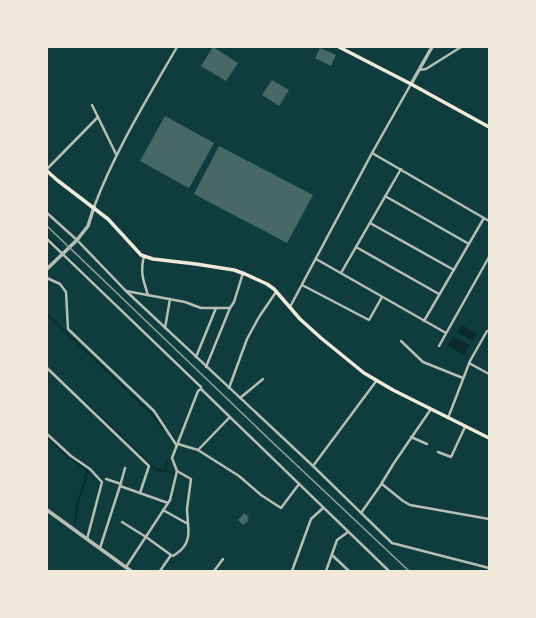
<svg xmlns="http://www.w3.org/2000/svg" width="536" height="618" viewBox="0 0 536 618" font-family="Karla,sans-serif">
  <rect width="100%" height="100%" fill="#0f3d3e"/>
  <!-- water -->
  <g fill="#0a2a2b">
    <polygon points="462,325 477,334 473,341 457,332"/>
    <polygon points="453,336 470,345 464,355 447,346"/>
  </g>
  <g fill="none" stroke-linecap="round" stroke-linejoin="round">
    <!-- stream -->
    <g stroke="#0a2a2b" stroke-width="1.5">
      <polyline points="47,236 61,249"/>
      <polyline points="66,255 199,383"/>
      <polyline points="47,314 153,415 163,429"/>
      <polyline points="81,398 155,469 174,473"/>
      <polyline points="47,437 67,456 88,471 85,476 86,480 78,501 75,523"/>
      <polyline points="165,471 167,461"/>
    </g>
  </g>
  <!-- building -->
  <g fill="#486865">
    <polygon points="213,47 238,63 226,81 201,66"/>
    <polygon points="320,48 336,55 331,66 315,58"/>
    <polygon points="272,80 289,90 279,106 262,95"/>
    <polygon points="165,116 214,143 189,188 140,161"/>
    <polygon points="219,146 313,195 287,243 194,194"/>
    <polygon points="244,513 249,517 247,519 249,520 243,525 238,520"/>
  </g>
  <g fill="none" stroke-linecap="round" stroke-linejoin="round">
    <!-- minor -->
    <g stroke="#b8beb3" stroke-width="2.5">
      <polyline points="419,70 426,69 461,47"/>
      <polyline points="92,105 116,154"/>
      <polyline points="372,153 489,221"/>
      <polyline points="47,169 98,117"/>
      <polyline points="385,196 469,244"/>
      <path d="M94,207c21,-56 53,-108 83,-160"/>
      <polyline points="47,213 77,240 126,291 313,466 392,543 489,568"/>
      <polyline points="370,223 454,270"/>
      <polyline points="47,239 201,387 201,389 389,571"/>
      <polyline points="356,247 439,294"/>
      <path d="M144,256c-4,16 -1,24 4,39"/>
      <polyline points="316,259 446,333"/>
      <polyline points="341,273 401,169"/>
      <polyline points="47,278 60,284 66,292 68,329 154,411 177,446"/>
      <polyline points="302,285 369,320 382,297"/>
      <polyline points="126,291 185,302 201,308 230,308"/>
      <polyline points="290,307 372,153 411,84"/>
      <polyline points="424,321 484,218"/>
      <polyline points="165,328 170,299"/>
      <polyline points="401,341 423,362 463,378"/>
      <polyline points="439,346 489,257"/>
      <polyline points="196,357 216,308"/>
      <polyline points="469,363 489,374"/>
      <polyline points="206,367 230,308 234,302 243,273"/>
      <polyline points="47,368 149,466 140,493"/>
      <polyline points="229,388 247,339 259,317 276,292"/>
      <polyline points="240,398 263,379"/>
      <polyline points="448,418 470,361 487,331"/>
      <polyline points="47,434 71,456 90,469 102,482 87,539"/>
      <polyline points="411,437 427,444"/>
      <polyline points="178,444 198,450 239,476 261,495 281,508 299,484"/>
      <polyline points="198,450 230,417"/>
      <polyline points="438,452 451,457 465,427"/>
      <polyline points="313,466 377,380"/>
      <polyline points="106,479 121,484"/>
      <polyline points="382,484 403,501 410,505 489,519"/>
      <polyline points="120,486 125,468"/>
      <path d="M163,510l25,14c2,16 -2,24 -15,32l-2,-1"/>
      <polyline points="361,513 380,486 394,463 431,409"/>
      <polyline points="122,522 146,537 171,555 160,571"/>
      <polyline points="188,524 187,509 191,479 177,471 172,458 198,391 201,389"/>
      <polyline points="100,548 120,486 168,503"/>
      <polyline points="332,555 349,571"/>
      <polyline points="126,567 170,500 177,471"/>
      <polyline points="214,571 223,559"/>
      <polyline points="292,571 311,519 323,508"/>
      <polyline points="326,571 337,540 348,532"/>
    </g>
    <!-- tertiary -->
    <g stroke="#b8beb3" stroke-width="3.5">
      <polyline points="411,84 432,47"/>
      <polyline points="47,269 77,240 88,226 94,207"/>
      <polyline points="47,510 131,571"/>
    </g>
    <!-- secondary -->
    <g stroke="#f1e9da" stroke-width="3.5">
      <polyline points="339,47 411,84 489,127"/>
      <polyline points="47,171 57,180 108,219 141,255 153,259 196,264 234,270 245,274 267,284 274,289 300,319 321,338 364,373 393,390 489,438"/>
    </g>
    <!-- rail -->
    <polyline stroke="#97a49c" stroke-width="1.5" points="47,226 270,440 409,571"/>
  </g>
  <!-- border -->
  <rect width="536" height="618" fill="none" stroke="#f1e9da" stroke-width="96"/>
</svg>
